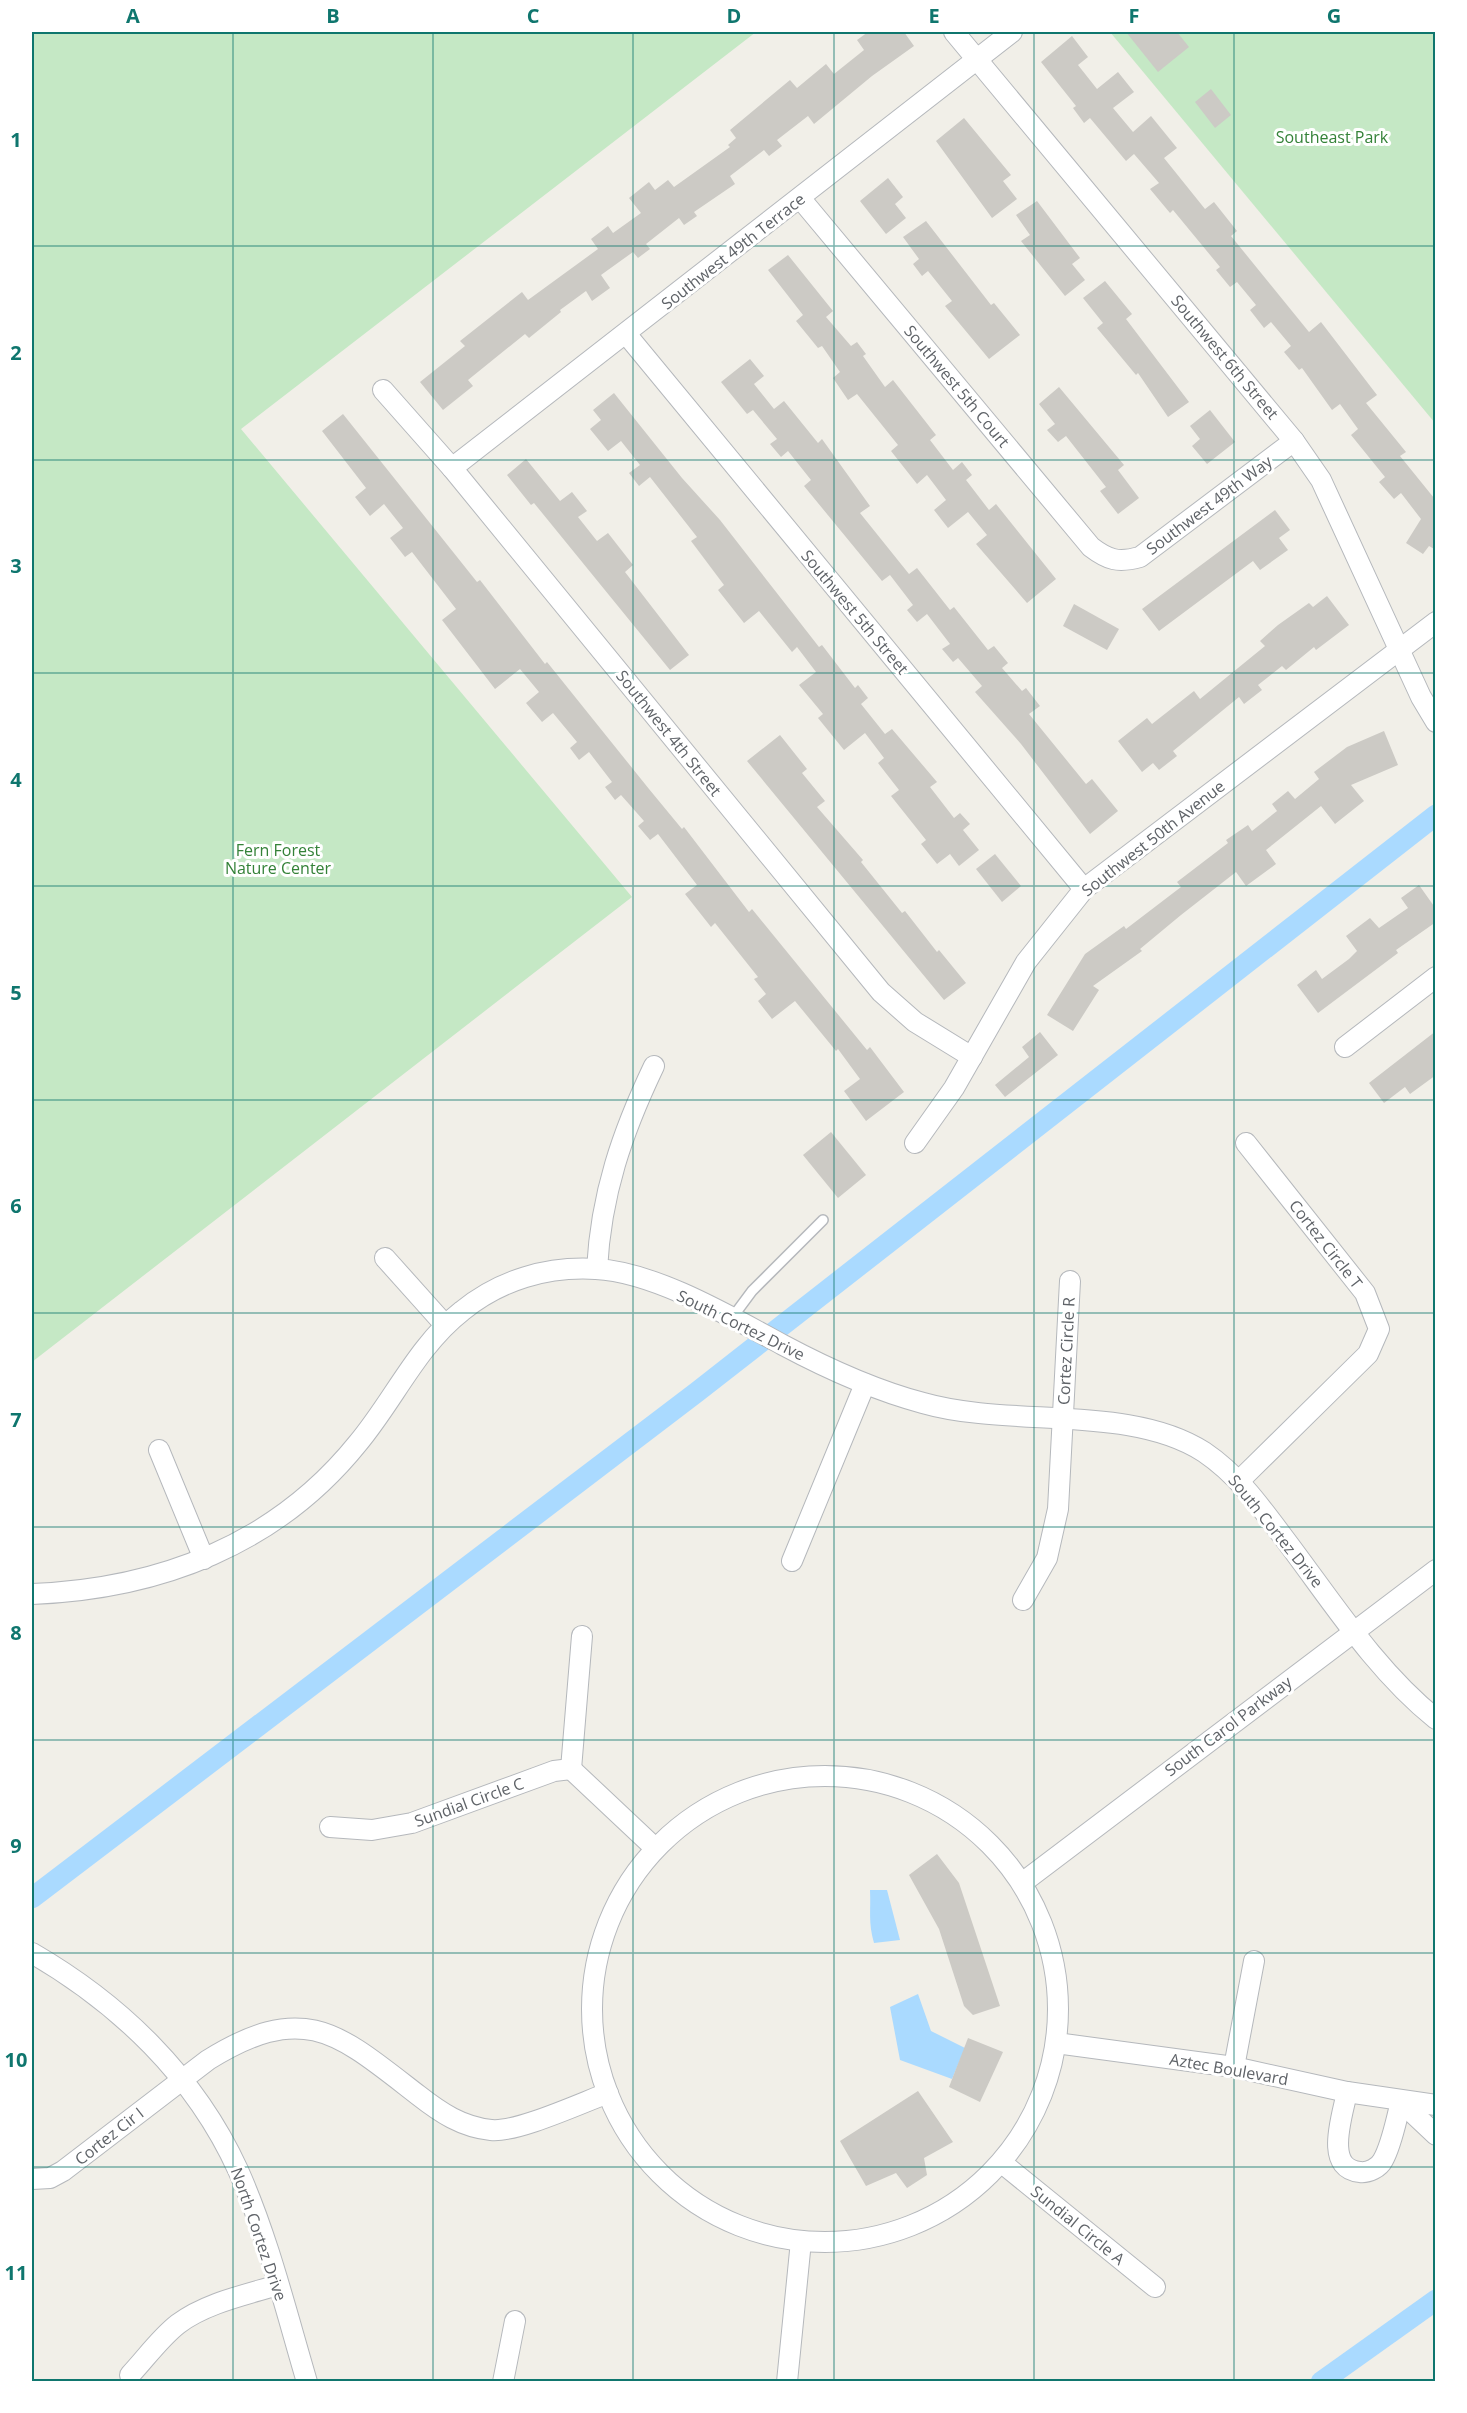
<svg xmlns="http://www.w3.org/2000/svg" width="1467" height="2413" viewBox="0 0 1467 2413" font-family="'Open Sans',sans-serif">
  <rect width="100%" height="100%" fill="#f1efe8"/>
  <!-- green -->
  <g fill="#c5e8c5">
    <polygon points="32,32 756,32 241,429 632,897 32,1362"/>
    <polygon points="1110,32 1435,32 1435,423"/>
  </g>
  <!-- water -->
  <g fill="#aadaff">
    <path d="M870,1890h17l13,50 -26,3c-6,-21 -3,-32 -4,-53z"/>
    <polygon points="918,1994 931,2031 965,2048 952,2079 900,2060 890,2007"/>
  </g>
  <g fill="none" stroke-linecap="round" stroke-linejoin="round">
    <!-- canal -->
    <g stroke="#aadaff" stroke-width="21">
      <polyline points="32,1898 697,1392 1436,815"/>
      <polyline points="1321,2382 1436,2300"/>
    </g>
  </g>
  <!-- building -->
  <g fill="#cccac5">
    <polygon points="868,32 904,32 914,46 872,76 814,124 808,116 777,140 782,146 769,156 764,150 730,176 735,184 694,212 697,216 684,225 679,218 646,244 650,249 638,258 633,252 601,275 610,288 592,301 586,291 560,310 561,312 529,338 525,334 468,380 473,386 443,410 420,382 465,346 460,341 522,292 528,300 598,249 591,239 608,226 613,233 641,213 629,198 649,182 655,190 668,180 674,187 730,147 728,145 736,138 730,130 790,80 797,88 826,64 834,74 864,50 857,40"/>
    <polygon points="1126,32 1177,32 1189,47 1158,72"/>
    <polygon points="1072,36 1088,57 1078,65 1097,89 1118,72 1134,92 1113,108 1133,132 1151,116 1177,148 1164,158 1205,209 1214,202 1237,231 1231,236 1309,332 1321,322 1377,395 1366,403 1406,452 1400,456 1434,498 1436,496 1436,550 1429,546 1423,554 1406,543 1421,519 1401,493 1394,499 1379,482 1385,477 1351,435 1358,429 1340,404 1332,410 1302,368 1299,370 1284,352 1291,346 1271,322 1264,328 1250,310 1256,305 1237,282 1230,287 1216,270 1220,267 1173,210 1170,213 1150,189 1159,183 1134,154 1126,161 1090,118 1084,123 1073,108 1076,106 1041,62"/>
    <polygon points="1211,89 1231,115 1215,128 1195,102"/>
    <polygon points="964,118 1011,175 1003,181 1017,199 992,218 936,141"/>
    <polygon points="888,178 903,197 895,204 906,218 886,234 860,201"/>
    <polygon points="1037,201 1080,258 1072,264 1085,280 1065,296 1021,241 1030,235 1016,215"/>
    <polygon points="926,221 991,305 994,303 1020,335 989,359 945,306 952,301 928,271 922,276 913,264 919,259 903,237"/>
    <polygon points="788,255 833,311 826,317 851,346 857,342 866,354 863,356 885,387 893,380 936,435 930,440 953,470 962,462 972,475 966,480 989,510 996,504 1056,579 1027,603 976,544 987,535 968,512 948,528 934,510 946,500 927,475 917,484 891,451 898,445 857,394 848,400 833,378 840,372 822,346 818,348 796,321 803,315 768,270"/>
    <polygon points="1105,281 1132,314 1126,319 1189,402 1168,417 1138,373 1136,375 1097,328 1103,323 1083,298"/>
    <polygon points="750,359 764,376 754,384 774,409 784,401 818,443 822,439 870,506 860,513 909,574 917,568 950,610 954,607 988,650 994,646 1008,663 1002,668 1022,691 1026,688 1040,706 1029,714 1086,784 1092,779 1118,811 1090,834 1021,744 975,692 982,686 958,658 953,662 942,649 950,644 927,614 917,622 907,610 913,605 890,575 882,581 804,486 811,480 788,451 781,457 770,444 777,439 753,410 747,414 721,382"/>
    <polygon points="1059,387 1124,465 1118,470 1139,498 1118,514 1100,491 1106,487 1066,436 1058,442 1047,430 1055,424 1039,404"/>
    <polygon points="614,393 682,478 720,520 819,647 822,645 855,688 858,685 868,698 861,704 885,734 892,729 937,782 930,787 954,818 960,813 970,824 963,830 979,850 959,866 950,854 937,864 921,844 926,840 891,796 899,790 878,763 884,758 865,733 844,750 818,718 823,714 799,685 816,672 797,647 792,652 759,611 744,623 718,590 724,585 691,541 697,537 650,477 639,486 629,473 640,465 621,441 608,451 590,429 601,420 593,410"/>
    <polygon points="1210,410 1235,442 1207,464 1192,446 1200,439 1190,426"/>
    <polygon points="343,414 477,582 480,580 545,664 547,662 649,789 682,829 684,827 749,912 752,909 867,1050 870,1047 904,1092 866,1121 844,1091 860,1079 838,1049 836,1051 795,1001 772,1019 758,1001 766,994 754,979 758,977 715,923 711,927 685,894 697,885 658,834 650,840 638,826 644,821 621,795 615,800 605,787 612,782 589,752 579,760 570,748 577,742 553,713 542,722 526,703 539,692 520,669 495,689 442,620 456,609 412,552 405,557 390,538 403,528 384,504 370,516 355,497 366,488 322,431"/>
    <polygon points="526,459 560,501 572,492 587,511 578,517 597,541 608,533 633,565 625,572 689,655 670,670 534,503 531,505 507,475"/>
    <polygon points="1275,510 1290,530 1279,538 1288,550 1260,570 1253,561 1159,631 1142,609"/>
    <polygon points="1327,596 1349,625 1316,650 1314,647 1286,670 1282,666 1258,685 1262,690 1244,704 1239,697 1173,751 1177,756 1159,770 1153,763 1142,772 1118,741 1147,718 1152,724 1194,691 1200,699 1265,646 1260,641 1278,625 1309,603 1313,607"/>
    <polygon points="1074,604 1119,629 1107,650 1063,626"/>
    <polygon points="1384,731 1398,765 1351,785 1364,801 1335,824 1321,806 1266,850 1276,864 1246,886 1236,872 1181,915 1140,949 1142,951 1093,986 1099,990 1073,1031 1047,1015 1085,954 1124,926 1126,929 1181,887 1177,882 1228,843 1226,840 1248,825 1252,831 1277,811 1272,804 1288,791 1295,799 1319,779 1314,772 1347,747"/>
    <polygon points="780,735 807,769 802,773 825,801 817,807 863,860 861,862 902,913 905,911 937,952 939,950 966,983 944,1000 747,761"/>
    <polygon points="995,854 1021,886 1002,902 976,869"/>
    <polygon points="1419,885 1436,909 1436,922 1396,950 1398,953 1318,1013 1297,985 1316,970 1322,979 1349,959 1357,951 1346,936 1370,918 1379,928 1408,908 1401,898"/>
    <polygon points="1436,1031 1436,1075 1410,1094 1405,1087 1384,1103 1369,1083"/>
    <polygon points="1040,1032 1058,1055 1005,1097 995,1085 1029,1057 1022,1047"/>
    <polygon points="831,1132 866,1175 838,1198 803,1155"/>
    <polygon points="937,1854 959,1883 1000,2006 973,2015 964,2006 939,1929 909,1875"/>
    <polygon points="968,2038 1003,2052 980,2102 949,2087"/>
    <polygon points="918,2091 953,2142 924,2158 927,2175 907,2188 896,2173 866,2186 840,2141"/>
  </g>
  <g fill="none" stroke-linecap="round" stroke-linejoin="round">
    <!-- lane casing -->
    <g stroke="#b5b8bc" stroke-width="12">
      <polyline id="lane" points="732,1318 752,1291 823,1220"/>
    </g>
    <!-- street casing -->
    <g stroke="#b5b8bc" stroke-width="22">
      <g id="street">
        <polyline points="954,32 1294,441 1321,480 1421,697 1436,722"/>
        <path d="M800,198l291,349c17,13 27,16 49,10l154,-116"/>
        <polyline points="627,335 1084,889"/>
        <polyline points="383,390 452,468 881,992 915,1022 972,1057"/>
        <polyline points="452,468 1012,32"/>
        <polyline points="1345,1047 1436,977"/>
        <polyline points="915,1143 954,1088 1026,962 1084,889 1436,622"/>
        <polyline points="385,1258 445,1325"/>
        <path d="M597,1269c4,-75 25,-136 57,-203"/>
        <polyline points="159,1450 204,1559"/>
        <polyline points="1239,1481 1368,1354 1379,1329 1365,1293 1246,1143"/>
        <polyline points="792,1561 865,1384"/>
        <path d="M32,1594c127,-5 244,-49 326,-151 36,-43 59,-97 104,-132 38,-31 85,-45 134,-42 59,3 135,48 187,76 45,24 91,45 140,58 87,25 207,1 281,49 34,23 56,54 80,86 47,62 91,132 152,181"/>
        <polyline points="1023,1600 1047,1558 1058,1509 1070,1281"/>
        <polyline points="571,1769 582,1636"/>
        <polyline points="571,1769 655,1848"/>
        <circle cx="825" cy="2009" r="233"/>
        <polyline points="330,1827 372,1830 412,1823 554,1771 571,1769"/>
        <polyline points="1022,1883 1436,1570"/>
        <path d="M32,1953c88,51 163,123 206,217 30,67 48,141 69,212"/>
        <polyline points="1056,2043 1234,2067 1347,2092 1436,2105"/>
        <polyline points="1234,2067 1254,1961"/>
        <path d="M1347,2092c-4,22 -24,77 13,80 8,1 19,-4 23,-12 9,-16 13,-40 18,-58"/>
        <polyline points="1401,2102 1436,2135"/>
        <polyline points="1002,2163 1155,2287"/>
        <path d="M32,2179l18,-1 13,-7 145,-111c97,-60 130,-27 210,35 23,18 44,32 73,35 25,3 90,-27 117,-37"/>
        <path d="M130,2375c16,-17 30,-37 48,-51 28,-21 67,-29 100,-39"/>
        <polyline points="503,2382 515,2321"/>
        <polyline points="787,2382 801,2241"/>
      </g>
    </g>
    <!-- lane -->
    <use href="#lane" stroke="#fff" stroke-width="9"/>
    <!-- street -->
    <use href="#street" stroke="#fff" stroke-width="20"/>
  </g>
  <!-- grid -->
  <path fill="none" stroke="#0f766e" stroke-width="1.5" stroke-opacity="0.55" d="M233,32v2350M433,32v2350M633,32v2350M834,32v2350M1034,32v2350M1234,32v2350M32,246h1404M32,460h1404M32,673h1404M32,886h1404M32,1100h1404M32,1313h1404M32,1527h1404M32,1740h1404M32,1953h1404M32,2167h1404"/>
  <g text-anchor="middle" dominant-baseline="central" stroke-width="6" stroke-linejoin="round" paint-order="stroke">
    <!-- park labels -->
    <g font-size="16" fill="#348238" stroke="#fff">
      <text x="1332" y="137">Southeast Park</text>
      <text x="278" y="850">Fern Forest<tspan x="278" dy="18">Nature Center</tspan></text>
    </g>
    <!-- street labels -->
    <g font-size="16" fill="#5f6368" stroke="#fff">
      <text transform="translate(733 251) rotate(-38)">Southwest 49th Terrace</text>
      <text transform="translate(1225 357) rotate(50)">Southwest 6th Street</text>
      <text transform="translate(957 386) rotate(50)">Southwest 5th Court</text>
      <text transform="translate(1209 505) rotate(-37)">Southwest 49th Way</text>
      <text transform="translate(855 612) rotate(50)">Southwest 5th Street</text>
      <text transform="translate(669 733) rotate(51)">Southwest 4th Street</text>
      <text transform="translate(1153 838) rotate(-38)">Southwest 50th Avenue</text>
      <text transform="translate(1326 1244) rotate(52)">Cortez Circle T</text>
      <text transform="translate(741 1325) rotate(26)">South Cortez Drive</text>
      <text transform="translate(1066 1351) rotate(-87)">Cortez Circle R</text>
      <text transform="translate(1276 1531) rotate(51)">South Cortez Drive</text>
      <text transform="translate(1228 1726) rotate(-37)">South Carol Parkway</text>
      <text transform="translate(469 1802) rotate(-20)">Sundial Circle C</text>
      <text transform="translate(1229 2069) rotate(10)">Aztec Boulevard</text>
      <text transform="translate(109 2136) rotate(-38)">Cortez Cir I</text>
      <text transform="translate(1078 2225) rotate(39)">Sundial Circle A</text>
      <text transform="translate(259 2234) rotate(71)">North Cortez Drive</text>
    </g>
  </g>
  <!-- border -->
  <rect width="1467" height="2413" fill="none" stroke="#ffffff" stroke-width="66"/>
  <rect x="33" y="33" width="1401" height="2347" fill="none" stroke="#0f766e" stroke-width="2"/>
  <g font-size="20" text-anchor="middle" font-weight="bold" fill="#0f766e">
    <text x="133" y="23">A</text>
    <text x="333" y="23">B</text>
    <text x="533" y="23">C</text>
    <text x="734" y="23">D</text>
    <text x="934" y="23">E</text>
    <text x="1134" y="23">F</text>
    <text x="1334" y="23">G</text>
    <text x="16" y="147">1</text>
    <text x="16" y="360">2</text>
    <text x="16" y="573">3</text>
    <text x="16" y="787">4</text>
    <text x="16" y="1000">5</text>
    <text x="16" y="1213">6</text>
    <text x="16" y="1427">7</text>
    <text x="16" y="1640">8</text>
    <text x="16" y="1853">9</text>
    <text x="16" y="2067">10</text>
    <text x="16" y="2280">11</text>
  </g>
</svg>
